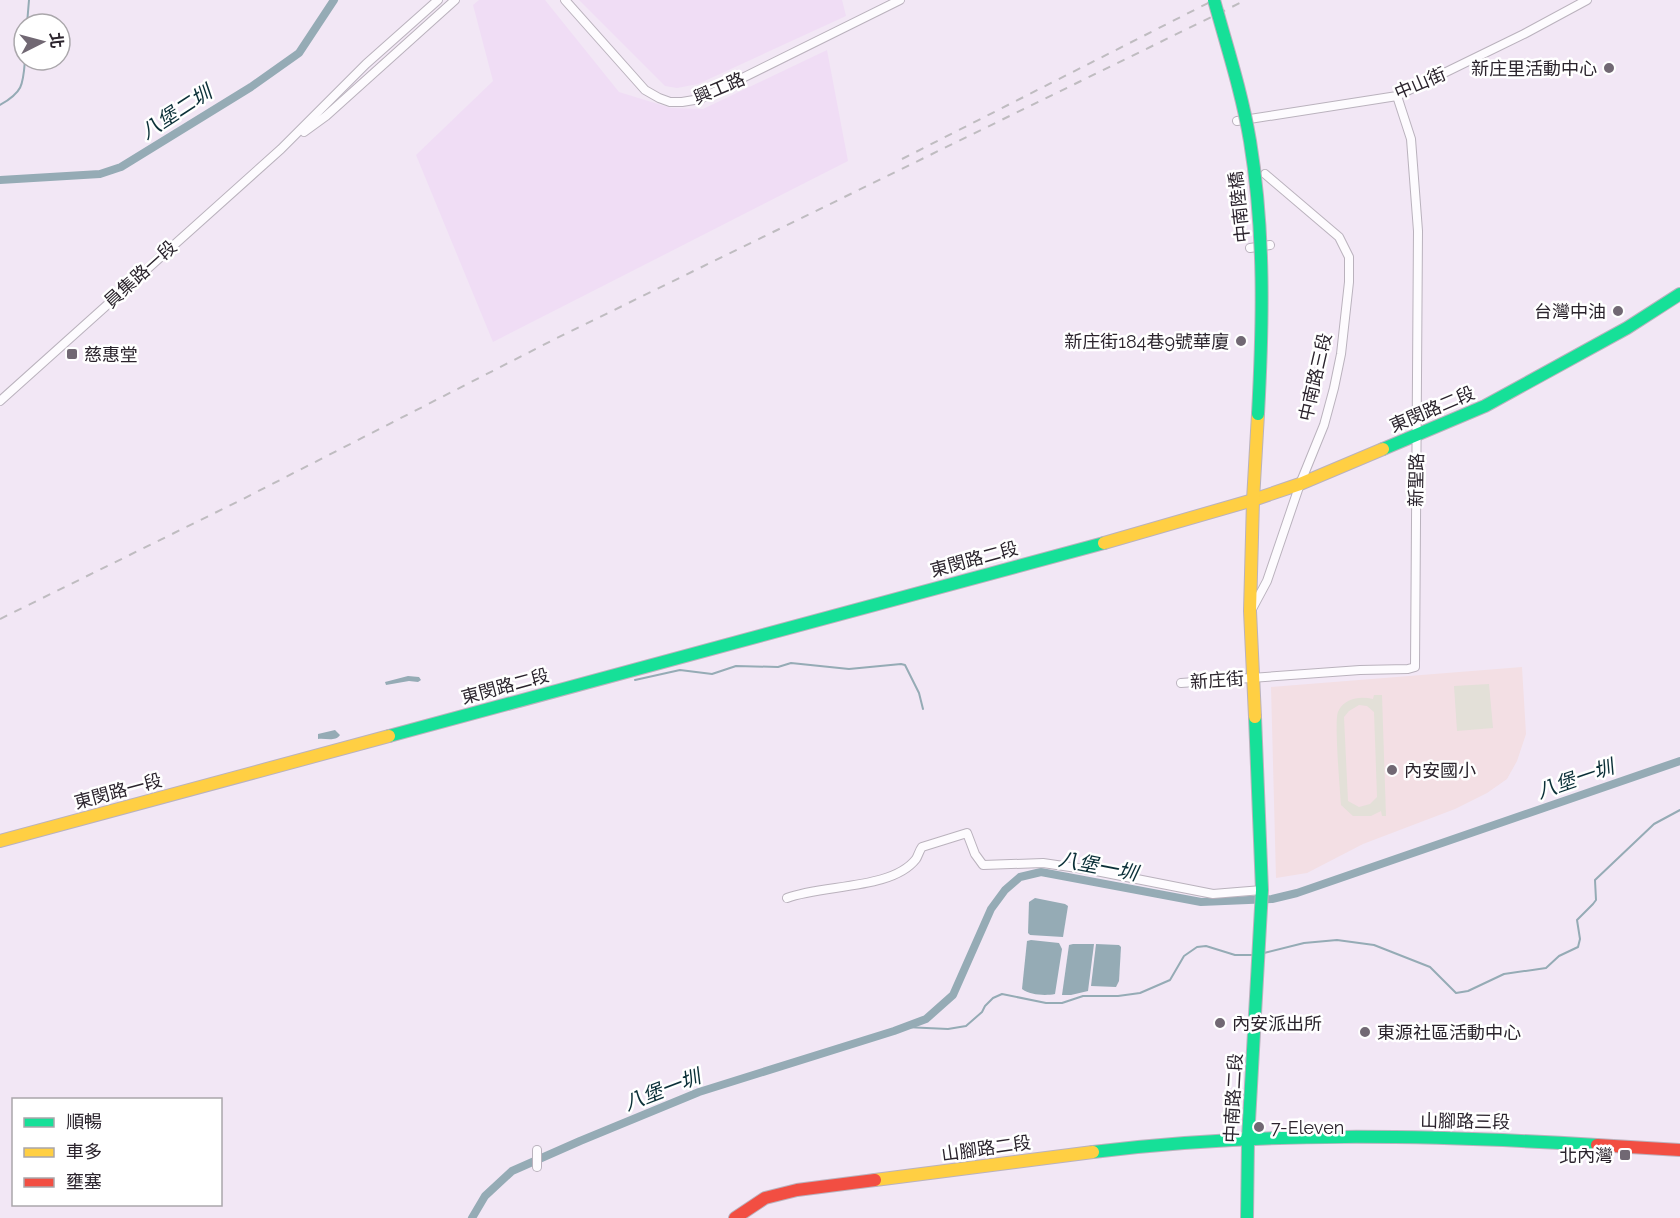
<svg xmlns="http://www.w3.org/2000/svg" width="1680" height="1218" viewBox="0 0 1680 1218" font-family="Raleway,'Noto Sans TC',sans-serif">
  <rect width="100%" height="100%" fill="#f2e7f5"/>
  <!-- built -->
  <g fill="#f0ddf5">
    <polygon points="479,0 545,0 619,92 671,108 703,109 827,50 848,161 493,342 416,155 493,81 473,5"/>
    <polygon points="579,0 842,0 846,16 698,84 677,88 665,86"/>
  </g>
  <!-- education -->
  <polygon fill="#f3dfe4" points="1522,667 1526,734 1517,761 1507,779 1487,793 1455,809 1363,844 1307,873 1276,878 1271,687"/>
  <!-- green -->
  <g fill="#e3e0d8" fill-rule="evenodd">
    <polygon points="1489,684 1493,728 1457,731 1454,686"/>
    <path d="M1374,695h8l4,121h-4l-1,-5 -10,5h-18l-12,-11c-1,-15 -7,-84 -3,-93 6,-14 22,-16 35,-13zM1359,705l8,1 7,6 3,85 -7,7 -11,3 -11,-6 -4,-84 5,-6z"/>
  </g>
  <!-- water -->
  <g fill="#95abb5">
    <polygon points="408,676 419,677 421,680 418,682 409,681 386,685 385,682"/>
    <path d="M335,730l5,5c-5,7 -14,3 -22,4v-5z"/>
    <polygon points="1035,898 1065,904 1068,906 1063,937 1030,935 1028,933 1029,902"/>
    <path d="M1031,940l28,3 3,6 -7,45c-10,2 -25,1 -33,-5l5,-48z"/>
    <polygon points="1073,944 1094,944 1088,991 1071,995 1062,995 1069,945"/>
    <polygon points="1096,944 1119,945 1121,947 1119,981 1116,987 1091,986"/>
  </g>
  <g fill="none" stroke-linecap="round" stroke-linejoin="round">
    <!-- stream -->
    <g stroke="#95abb5" stroke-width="2">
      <polyline points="27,24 29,0"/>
      <path d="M0,105c23,-13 23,-20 25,-45"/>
      <polyline points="635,680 680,670 712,674 736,666 778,667 791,663 849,669 901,664 905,665 919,693 923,709"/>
      <polyline points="1264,953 1304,943 1337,940 1374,945 1430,967 1456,993 1468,991 1504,974 1546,968 1559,956 1578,947 1580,939 1577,920 1593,904 1596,900 1595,880 1654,824 1680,810"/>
      <polyline points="905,1027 948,1029 966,1026 982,1012 985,1006 993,998 1002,994 1046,1003 1062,1003 1083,996 1118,996 1140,993 1170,980 1184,956 1197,947 1206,946 1235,955 1255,955"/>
    </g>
    <!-- canal -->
    <g stroke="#95abb5" stroke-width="8">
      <polyline points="0,180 100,174 121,167 251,87 299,53 334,0"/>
      <polyline points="472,1218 485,1196 512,1171 580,1141 699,1092 894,1031 926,1019 953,995 991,909 1005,890 1020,877 1041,872 1201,902 1272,899 1297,893 1680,761"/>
    </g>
    <!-- street casing -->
    <g stroke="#bab2bd" stroke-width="10">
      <g id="street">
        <polyline points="565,0 645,90 659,98 670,102 682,102 700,99 900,0"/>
        <polyline points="1237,121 1397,96 1524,34 1587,0"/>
        <polyline points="304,132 326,116 455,0"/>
        <polyline points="1250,248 1270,245"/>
        <polyline points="0,401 281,149 366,64 438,0"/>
        <polyline points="1252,609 1267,581 1300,484 1324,425 1334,388 1341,354 1349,282 1349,257 1339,237 1265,174"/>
        <polyline points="1181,683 1360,670 1408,669 1415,667 1418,231 1411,139 1397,96"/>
        <path d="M787,898c36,-14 105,-8 129,-39 2,-3 3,-8 6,-12l45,-14 8,21 8,11 60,-2 48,7 122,24 49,-4"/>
        <polyline points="537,1167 537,1150"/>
      </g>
    </g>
    <!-- fast casing -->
    <g stroke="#bab2bd" stroke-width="14">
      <g id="fast">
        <polyline points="1383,449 1485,406 1627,328 1680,294"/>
        <polyline points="389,736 1104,543"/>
        <path d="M1093,1152c167,-21 336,-17 504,-7"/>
        <polyline points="1247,1218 1248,1139 1262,890 1255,717"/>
      </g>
    </g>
    <!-- slow casing -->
    <g stroke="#bab2bd" stroke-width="14">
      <g id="slow">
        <polyline points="1104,543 1253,500 1300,484 1383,449"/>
        <polyline points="1255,717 1250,611 1253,500 1258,414"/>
        <polyline points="0,841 389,736"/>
        <polyline points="875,1180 1093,1152"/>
      </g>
    </g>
    <!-- jam casing -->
    <g stroke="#bab2bd" stroke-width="14">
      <g id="jam">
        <polyline points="1597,1145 1680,1150"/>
        <polyline points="735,1218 765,1198 797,1190 875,1180"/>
      </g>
    </g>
    <!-- street -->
    <use href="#street" stroke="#fdfbfe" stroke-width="8"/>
    <!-- fast -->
    <use href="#fast" stroke="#16e098" stroke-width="12"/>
    <!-- slow -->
    <use href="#slow" stroke="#ffcf43" stroke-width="12"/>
    <!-- jam -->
    <use href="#jam" stroke="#f24e42" stroke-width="12"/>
    <!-- rail -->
    <g stroke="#bfbcc0" stroke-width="2" stroke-dasharray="8 8" stroke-linecap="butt">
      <polyline points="902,159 1214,0"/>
      <polyline points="0,619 241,500 555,339 1246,0"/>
    </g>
    <!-- fast-bridge casing -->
    <g stroke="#bab2bd" stroke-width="14" stroke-linecap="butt">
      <path id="fast-bridge" d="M1214,0c13,47 28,93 36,141 15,91 13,182 8,273"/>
    </g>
    <!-- fast-bridge -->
    <use href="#fast-bridge" stroke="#16e098" stroke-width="12"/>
  </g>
  <!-- markers -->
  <g fill="#716873" stroke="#fff" stroke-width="2">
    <circle cx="1609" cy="68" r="6"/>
    <circle cx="1618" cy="311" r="6"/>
    <circle cx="1241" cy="341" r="6"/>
    <rect x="66" y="348" width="12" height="12" rx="3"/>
    <circle cx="1392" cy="770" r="6"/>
    <circle cx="1220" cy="1023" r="6"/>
    <circle cx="1365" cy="1032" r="6"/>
    <circle cx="1259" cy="1127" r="6"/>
    <rect x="1619" y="1149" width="12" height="12" rx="3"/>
  </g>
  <g text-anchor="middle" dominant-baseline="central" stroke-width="5" stroke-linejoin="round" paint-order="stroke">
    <!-- poi labels -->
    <g font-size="18" fill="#2b242d" stroke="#fff" text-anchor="start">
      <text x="1597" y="68" text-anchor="end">新庄里活動中心</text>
      <text x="1606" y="311" text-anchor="end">台灣中油</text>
      <text x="1229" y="341" text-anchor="end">新庄街184巷9號華廈</text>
      <text x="84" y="354">慈惠堂</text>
      <text x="1404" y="770">內安國小</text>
      <text x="1232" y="1023">內安派出所</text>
      <text x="1377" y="1032">東源社區活動中心</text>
      <text x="1271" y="1127">7-Eleven</text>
      <text x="1613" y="1155" text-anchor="end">北內灣</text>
    </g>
    <!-- street labels -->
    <g font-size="18" fill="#2b242d" stroke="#fff">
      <text transform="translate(1420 83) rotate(-23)">中山街</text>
      <text transform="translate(719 88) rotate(-23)">興工路</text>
      <text transform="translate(1239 207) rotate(-96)">中南陸橋</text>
      <text transform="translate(140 274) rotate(-42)">員集路一段</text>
      <text transform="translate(1315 377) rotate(-77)">中南路三段</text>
      <text transform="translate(1432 409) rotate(-23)">東閔路二段</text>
      <text transform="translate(1416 480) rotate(-89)">新聖路</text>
      <text transform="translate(974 559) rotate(-15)">東閔路二段</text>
      <text transform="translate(1217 680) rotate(-4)">新庄街</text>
      <text transform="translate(505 686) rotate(-15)">東閔路二段</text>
      <text transform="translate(118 791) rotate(-15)">東閔路一段</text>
      <text transform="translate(1233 1098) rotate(-87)">中南路二段</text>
      <text transform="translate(1465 1121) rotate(1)">山腳路三段</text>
      <text transform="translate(986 1148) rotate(-8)">山腳路二段</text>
    </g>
    <!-- water labels -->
    <g font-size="20" font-style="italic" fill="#0b3038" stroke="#fff">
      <text transform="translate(176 112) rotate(-33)">八堡二圳</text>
      <text transform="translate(1575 779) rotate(-19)">八堡一圳</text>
      <text transform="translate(1098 866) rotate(11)">八堡一圳</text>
      <text transform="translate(662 1090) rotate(-21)">八堡一圳</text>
    </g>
  </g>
  <!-- legend -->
  <rect x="12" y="1098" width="210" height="108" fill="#ffffff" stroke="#aaa7ab" stroke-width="1.5"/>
  <rect x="24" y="1118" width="30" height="9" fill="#16e098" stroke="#aaa7ab" stroke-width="1.5"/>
  <text x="66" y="1128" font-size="18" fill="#2b242d">順暢</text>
  <rect x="24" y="1148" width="30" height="9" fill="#ffcf43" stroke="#aaa7ab" stroke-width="1.5"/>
  <text x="66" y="1158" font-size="18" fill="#2b242d">車多</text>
  <rect x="24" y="1178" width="30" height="9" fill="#f24e42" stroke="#aaa7ab" stroke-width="1.5"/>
  <text x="66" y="1188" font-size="18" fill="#2b242d">壅塞</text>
  <!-- north arrow -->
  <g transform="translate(42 42) rotate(84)"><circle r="28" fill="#ffffff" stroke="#aaa7ab" stroke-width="1.5"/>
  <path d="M0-4.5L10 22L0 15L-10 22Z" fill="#716873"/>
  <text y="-9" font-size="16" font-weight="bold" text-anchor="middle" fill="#2b242d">北</text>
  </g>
</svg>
